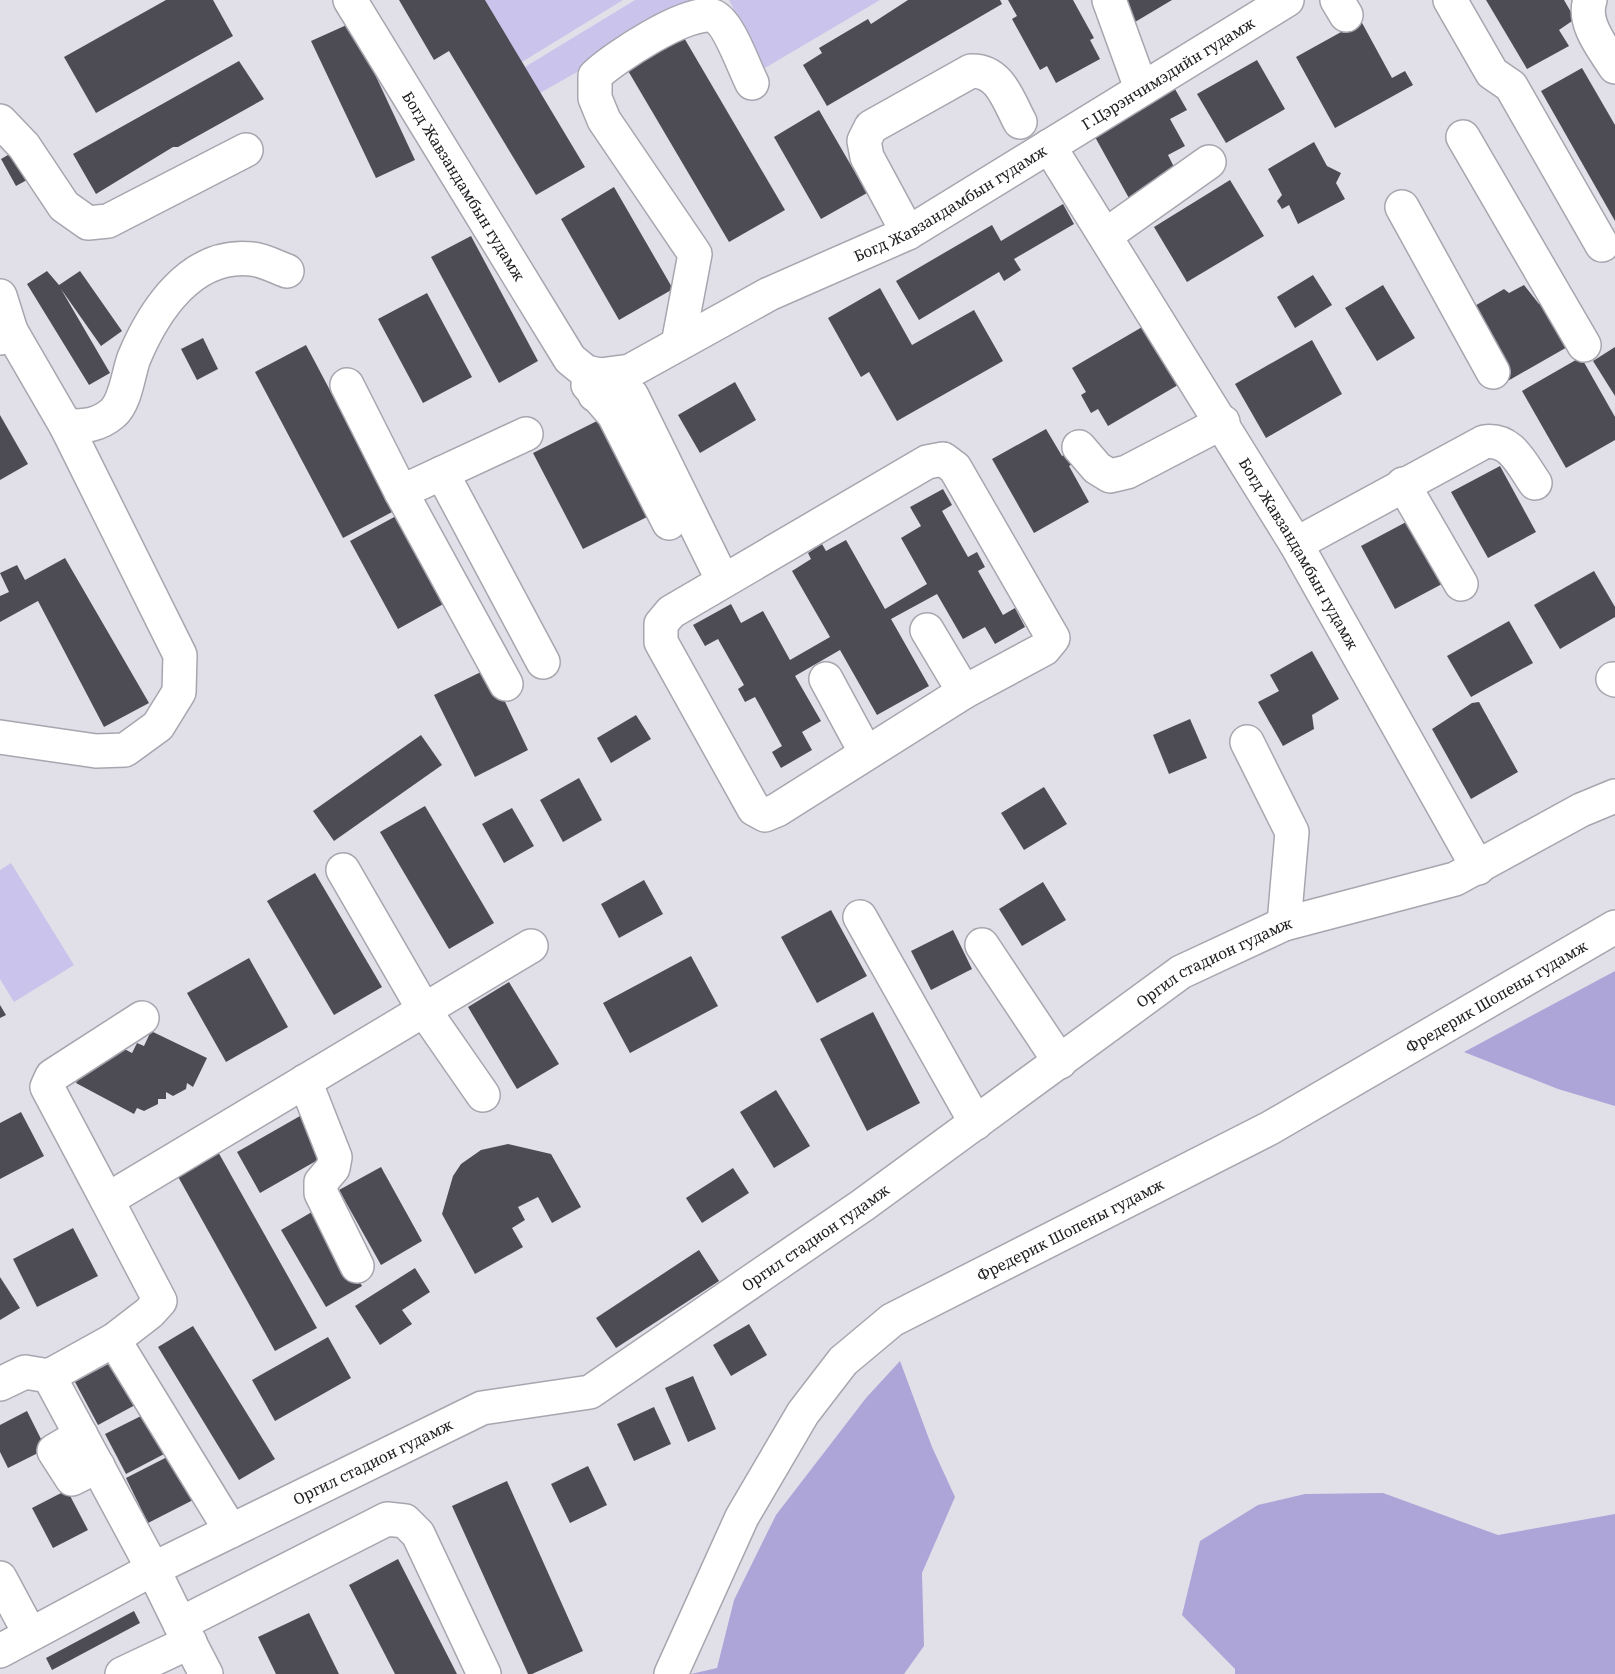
<svg xmlns="http://www.w3.org/2000/svg" width="1615" height="1674" viewBox="0 0 1615 1674" font-family="'Noto Serif',serif">
  <rect width="100%" height="100%" fill="#e1e0e9"/>
  <!-- green -->
  <g fill="#cac4ec">
    <polygon points="485,0 623,0 522,62"/>
    <polygon points="635,0 704,0 540,93 525,67"/>
    <polygon points="729,0 880,0 765,68"/>
    <polygon points="11,863 74,965 14,1002 0,979 0,870"/>
  </g>
  <!-- forest -->
  <g fill="#ada4d8">
    <polygon points="1615,971 1615,1106 1558,1089 1464,1052"/>
    <polygon points="900,1361 932,1447 955,1497 922,1573 924,1646 904,1674 691,1674 717,1668 734,1600 776,1515 866,1398"/>
    <polygon points="1383,1493 1498,1535 1615,1514 1615,1674 1235,1674 1235,1669 1182,1615 1200,1541 1258,1505 1305,1494"/>
  </g>
  <!-- building -->
  <g fill="#4d4c54">
    <polygon points="166,0 213,0 233,36 96,113 64,57"/>
    <polygon points="399,0 485,0 585,167 536,195 449,51 434,60"/>
    <polygon points="908,0 1000,0 1002,4 827,106 803,65 822,53 819,48 868,19 871,24"/>
    <polygon points="1008,0 1073,0 1094,38 1090,40 1100,59 1056,83 1047,66 1040,70 1012,19 1017,16"/>
    <polygon points="1122,0 1172,0 1135,22"/>
    <polygon points="1486,0 1564,0 1575,19 1559,30 1569,46 1527,69"/>
    <polygon points="1361,21 1392,78 1405,71 1413,85 1335,128 1296,57"/>
    <polygon points="351,23 415,160 376,178 311,41"/>
    <polygon points="683,36 785,210 729,242 627,69"/>
    <polygon points="1257,60 1285,109 1226,143 1197,94"/>
    <polygon points="239,61 264,99 178,147 173,147 96,194 73,154"/>
    <polygon points="1582,68 1615,125 1615,221 1541,91"/>
    <polygon points="1175,89 1187,110 1170,119 1185,146 1168,155 1177,173 1130,200 1095,137 1114,127 1121,114"/>
    <polygon points="819,110 867,193 821,219 774,137"/>
    <polygon points="1314,142 1327,166 1341,173 1336,183 1345,199 1298,224 1289,205 1282,209 1277,201 1282,195 1268,169"/>
    <polygon points="22,147 36,175 16,186 1,159"/>
    <polygon points="1230,180 1264,236 1187,282 1154,227"/>
    <polygon points="614,187 673,289 619,320 561,219"/>
    <polygon points="1063,204 1074,224 1014,259 1021,270 1004,281 999,272 919,320 896,281 992,225 1001,241"/>
    <polygon points="471,236 538,361 499,383 431,257"/>
    <polygon points="47,271 59,285 80,271 122,331 101,346 61,289 110,373 89,385 27,284"/>
    <polygon points="1313,275 1332,305 1295,328 1277,297"/>
    <polygon points="1383,285 1415,338 1377,361 1345,308"/>
    <polygon points="1524,285 1539,304 1550,297 1576,342 1506,382 1466,311 1504,289 1509,293"/>
    <polygon points="880,288 912,345 974,310 1003,361 897,421 869,372 861,377 828,318"/>
    <polygon points="427,293 472,377 423,403 378,319"/>
    <polygon points="1149,323 1166,366 1178,385 1108,426 1098,409 1091,413 1081,395 1086,392 1072,368"/>
    <polygon points="203,338 218,369 197,380 181,349"/>
    <polygon points="1312,340 1342,394 1266,438 1235,384"/>
    <polygon points="306,345 394,511 343,538 255,372"/>
    <polygon points="1615,347 1615,396 1593,361"/>
    <polygon points="1581,357 1615,417 1615,440 1566,468 1522,391"/>
    <polygon points="735,382 756,420 700,453 678,415"/>
    <polygon points="0,415 28,464 0,480"/>
    <polygon points="599,420 647,517 583,549 533,453"/>
    <polygon points="1046,429 1062,456 1070,451 1076,462 1069,466 1089,502 1034,533 992,459"/>
    <polygon points="1500,466 1536,532 1488,558 1451,492"/>
    <polygon points="943,489 952,505 942,511 968,557 977,552 985,567 978,571 1003,615 1015,608 1025,627 995,644 985,627 963,639 937,594 891,619 929,686 877,715 840,650 795,676 821,721 802,732 812,750 781,768 772,752 782,746 755,697 745,702 738,689 744,685 718,639 705,646 693,625 731,604 741,623 763,611 790,660 830,637 792,571 811,559 808,553 822,544 826,551 846,540 885,609 927,584 901,538 921,526 910,507"/>
    <polygon points="409,509 456,597 398,629 350,541"/>
    <polygon points="1408,521 1442,584 1395,609 1361,546"/>
    <polygon points="65,558 149,703 104,727 38,601 0,622 0,596 9,592 0,573 17,565 25,580"/>
    <polygon points="1594,571 1615,607 1615,617 1560,649 1534,605"/>
    <polygon points="1509,621 1533,663 1471,697 1447,656"/>
    <polygon points="1312,651 1339,699 1312,715 1314,729 1283,746 1258,702 1279,691 1270,675"/>
    <polygon points="489,668 528,750 475,777 434,695"/>
    <polygon points="1479,702 1518,772 1471,799 1432,729 1472,703"/>
    <polygon points="636,715 651,739 611,763 597,738"/>
    <polygon points="1190,719 1207,758 1169,774 1153,735"/>
    <polygon points="421,735 442,765 334,841 313,811"/>
    <polygon points="579,778 602,820 563,842 540,800"/>
    <polygon points="1044,787 1067,824 1024,850 1001,813"/>
    <polygon points="425,806 494,923 449,949 380,832"/>
    <polygon points="512,808 534,846 504,863 482,824"/>
    <polygon points="315,873 382,987 334,1015 267,901"/>
    <polygon points="644,880 663,914 619,938 601,904"/>
    <polygon points="1043,882 1066,920 1022,946 999,909"/>
    <polygon points="831,910 867,976 817,1003 781,937"/>
    <polygon points="953,930 972,969 931,990 911,951"/>
    <polygon points="691,956 718,1006 630,1053 603,1003"/>
    <polygon points="249,958 288,1027 226,1062 187,993"/>
    <polygon points="509,982 559,1064 517,1089 468,1007"/>
    <polygon points="0,1005 6,1015 0,1018"/>
    <polygon points="873,1012 920,1103 867,1131 820,1039"/>
    <polygon points="151,1031 207,1058 193,1087 187,1083 186,1089 173,1096 166,1092 166,1099 158,1099 158,1104 144,1111 137,1108 134,1114 76,1083 90,1058 115,1044 132,1053 137,1043 144,1046"/>
    <polygon points="776,1090 810,1146 774,1168 740,1112"/>
    <polygon points="21,1112 44,1156 0,1179 0,1123"/>
    <polygon points="307,1112 330,1153 260,1193 237,1152"/>
    <polygon points="508,1144 551,1154 581,1207 552,1223 538,1197 518,1207 525,1220 512,1228 523,1247 475,1274 442,1214 453,1176 461,1164 481,1150"/>
    <polygon points="217,1150 317,1328 275,1351 176,1173"/>
    <polygon points="381,1167 422,1241 381,1265 339,1190"/>
    <polygon points="733,1168 749,1193 702,1223 686,1198"/>
    <polygon points="317,1209 362,1286 326,1307 281,1230"/>
    <polygon points="73,1228 98,1276 37,1307 13,1259"/>
    <polygon points="699,1250 719,1281 616,1348 596,1318"/>
    <polygon points="415,1268 430,1292 402,1310 412,1324 380,1345 355,1306"/>
    <polygon points="0,1277 20,1308 0,1320"/>
    <polygon points="749,1324 767,1355 731,1376 713,1345"/>
    <polygon points="193,1326 275,1459 239,1480 158,1347"/>
    <polygon points="328,1337 351,1378 275,1421 252,1380"/>
    <polygon points="114,1361 137,1404 98,1425 75,1382"/>
    <polygon points="693,1376 716,1429 688,1442 665,1388"/>
    <polygon points="654,1407 671,1444 634,1461 617,1424"/>
    <polygon points="27,1411 46,1449 8,1468 0,1452 0,1425"/>
    <polygon points="145,1414 166,1453 126,1474 105,1434"/>
    <polygon points="173,1454 195,1499 148,1523 126,1478"/>
    <polygon points="588,1466 607,1505 570,1523 551,1484"/>
    <polygon points="507,1481 583,1651 532,1674 528,1674 452,1506"/>
    <polygon points="67,1490 88,1530 53,1548 32,1508"/>
    <polygon points="398,1559 457,1674 395,1674 349,1585"/>
    <polygon points="134,1611 140,1623 52,1670 46,1658"/>
    <polygon points="309,1613 339,1674 276,1674 258,1637"/>
  </g>
  <g fill="none" stroke-linecap="round" stroke-linejoin="round">
    <!-- minor casing -->
    <g stroke="#a7a6af" stroke-width="36">
      <g id="minor">
        <path id="s1" d="M350,0l220,359 16,13 14,3 30,-4 139,-77 139,-61 379,-233"/>
        <polyline points="1109,0 1141,88"/>
        <polyline points="1337,0 1346,15"/>
        <polyline points="1450,0 1492,73 1511,86 1602,245"/>
        <path d="M1590,0c-8,23 13,48 25,67"/>
        <polyline points="0,121 24,146 64,206 88,223 108,221 246,150"/>
        <polyline points="1463,137 1584,345"/>
        <path id="s2" d="M1049,146l247,398 182,324"/>
        <polyline points="1402,207 1493,372"/>
        <path d="M908,233l-41,-76 -3,-16 7,-14 100,-56c29,-1 37,29 49,51"/>
        <polyline points="1106,235 1209,162"/>
        <polyline points="0,296 11,331 0,338"/>
        <path d="M678,344l17,-90 -91,-134 -9,-22v-22c17,-17 94,-68 118,-60 16,6 31,52 39,67"/>
        <polyline points="347,385 401,492 526,434"/>
        <polyline points="588,385 614,415 669,523"/>
        <polyline points="595,395 632,396 723,581"/>
        <path d="M66,426c19,0 32,0 47,-13 13,-12 15,-39 21,-55 20,-48 58,-106 118,-99 11,1 24,8 35,12"/>
        <polyline points="1079,447 1097,468 1110,476 1127,472 1223,422"/>
        <polygon points="943,459 955,468 1053,638 1044,649 964,692 777,810 765,815 754,809 661,642 661,624 671,612 927,462"/>
        <polyline points="442,473 543,662"/>
        <polyline points="1403,484 1461,584"/>
        <polyline points="401,492 506,684"/>
        <path d="M1296,544l188,-102c27,-4 37,21 51,41"/>
        <polyline points="927,630 964,692"/>
        <polyline points="826,679 866,753"/>
        <polyline points="1613,679 1615,680"/>
        <polyline points="0,737 96,751 125,750 158,726 179,692 180,655 66,426 11,331"/>
        <polyline points="1247,742 1292,832 1284,924"/>
        <polyline points="343,870 424,1010 483,1095"/>
        <polyline points="860,917 976,1123"/>
        <polyline points="982,945 1060,1062"/>
        <polyline points="305,1081 335,1157 333,1168 321,1182 321,1193 357,1266"/>
        <polyline points="107,1200 47,1087 52,1076 142,1018"/>
        <polyline points="114,1340 231,1531"/>
        <polyline points="49,1376 153,1569 180,1624"/>
        <polyline points="0,1384 25,1372 49,1376 114,1340 149,1313 160,1301 107,1200 531,946"/>
        <polyline points="81,1435 54,1451 72,1479 98,1466"/>
        <polyline points="0,1578 30,1634"/>
        <path id="s3" d="M0,1651l153,-82 329,-161 108,-16 273,-187 318,-233 103,-48 171,-45 126,-69 34,-14"/>
        <polyline points="122,1674 190,1642"/>
        <polyline points="206,1674 180,1624 387,1519 405,1521 418,1534 484,1674"/>
        <path id="s4" d="M671,1674l71,-157 61,-104 40,-52 49,-41 378,-192 345,-201"/>
      </g>
    </g>
    <!-- minor -->
    <use href="#minor" stroke="#fff" stroke-width="33"/>
  </g>
  <g text-anchor="middle" dominant-baseline="central" stroke-width="6" stroke-linejoin="round" paint-order="stroke">
    <!-- street labels -->
    <g font-size="15" fill="#202023" stroke="#e1e0e9">
      <text stroke="none"><textPath href="#s1" startOffset="1102">Г.Цэрэнчимэдийн гудамж</textPath></text>
      <text stroke="none"><textPath href="#s1" startOffset="218">Богд Жавзандамбын гудамж</textPath></text>
      <text stroke="none"><textPath href="#s1" startOffset="848">Богд Жавзандамбын гудамж</textPath></text>
      <text stroke="none"><textPath href="#s2" startOffset="478">Богд Жавзандамбын гудамж</textPath></text>
      <text stroke="none"><textPath href="#s3" startOffset="1408">Оргил стадион гудамж</textPath></text>
      <text stroke="none"><textPath href="#s4" startOffset="1108">Фредерик Шопены гудамж</textPath></text>
      <text stroke="none"><textPath href="#s4" startOffset="622">Фредерик Шопены гудамж</textPath></text>
      <text stroke="none"><textPath href="#s3" startOffset="922">Оргил стадион гудамж</textPath></text>
      <text stroke="none"><textPath href="#s3" startOffset="418">Оргил стадион гудамж</textPath></text>
    </g>
  </g>
</svg>
